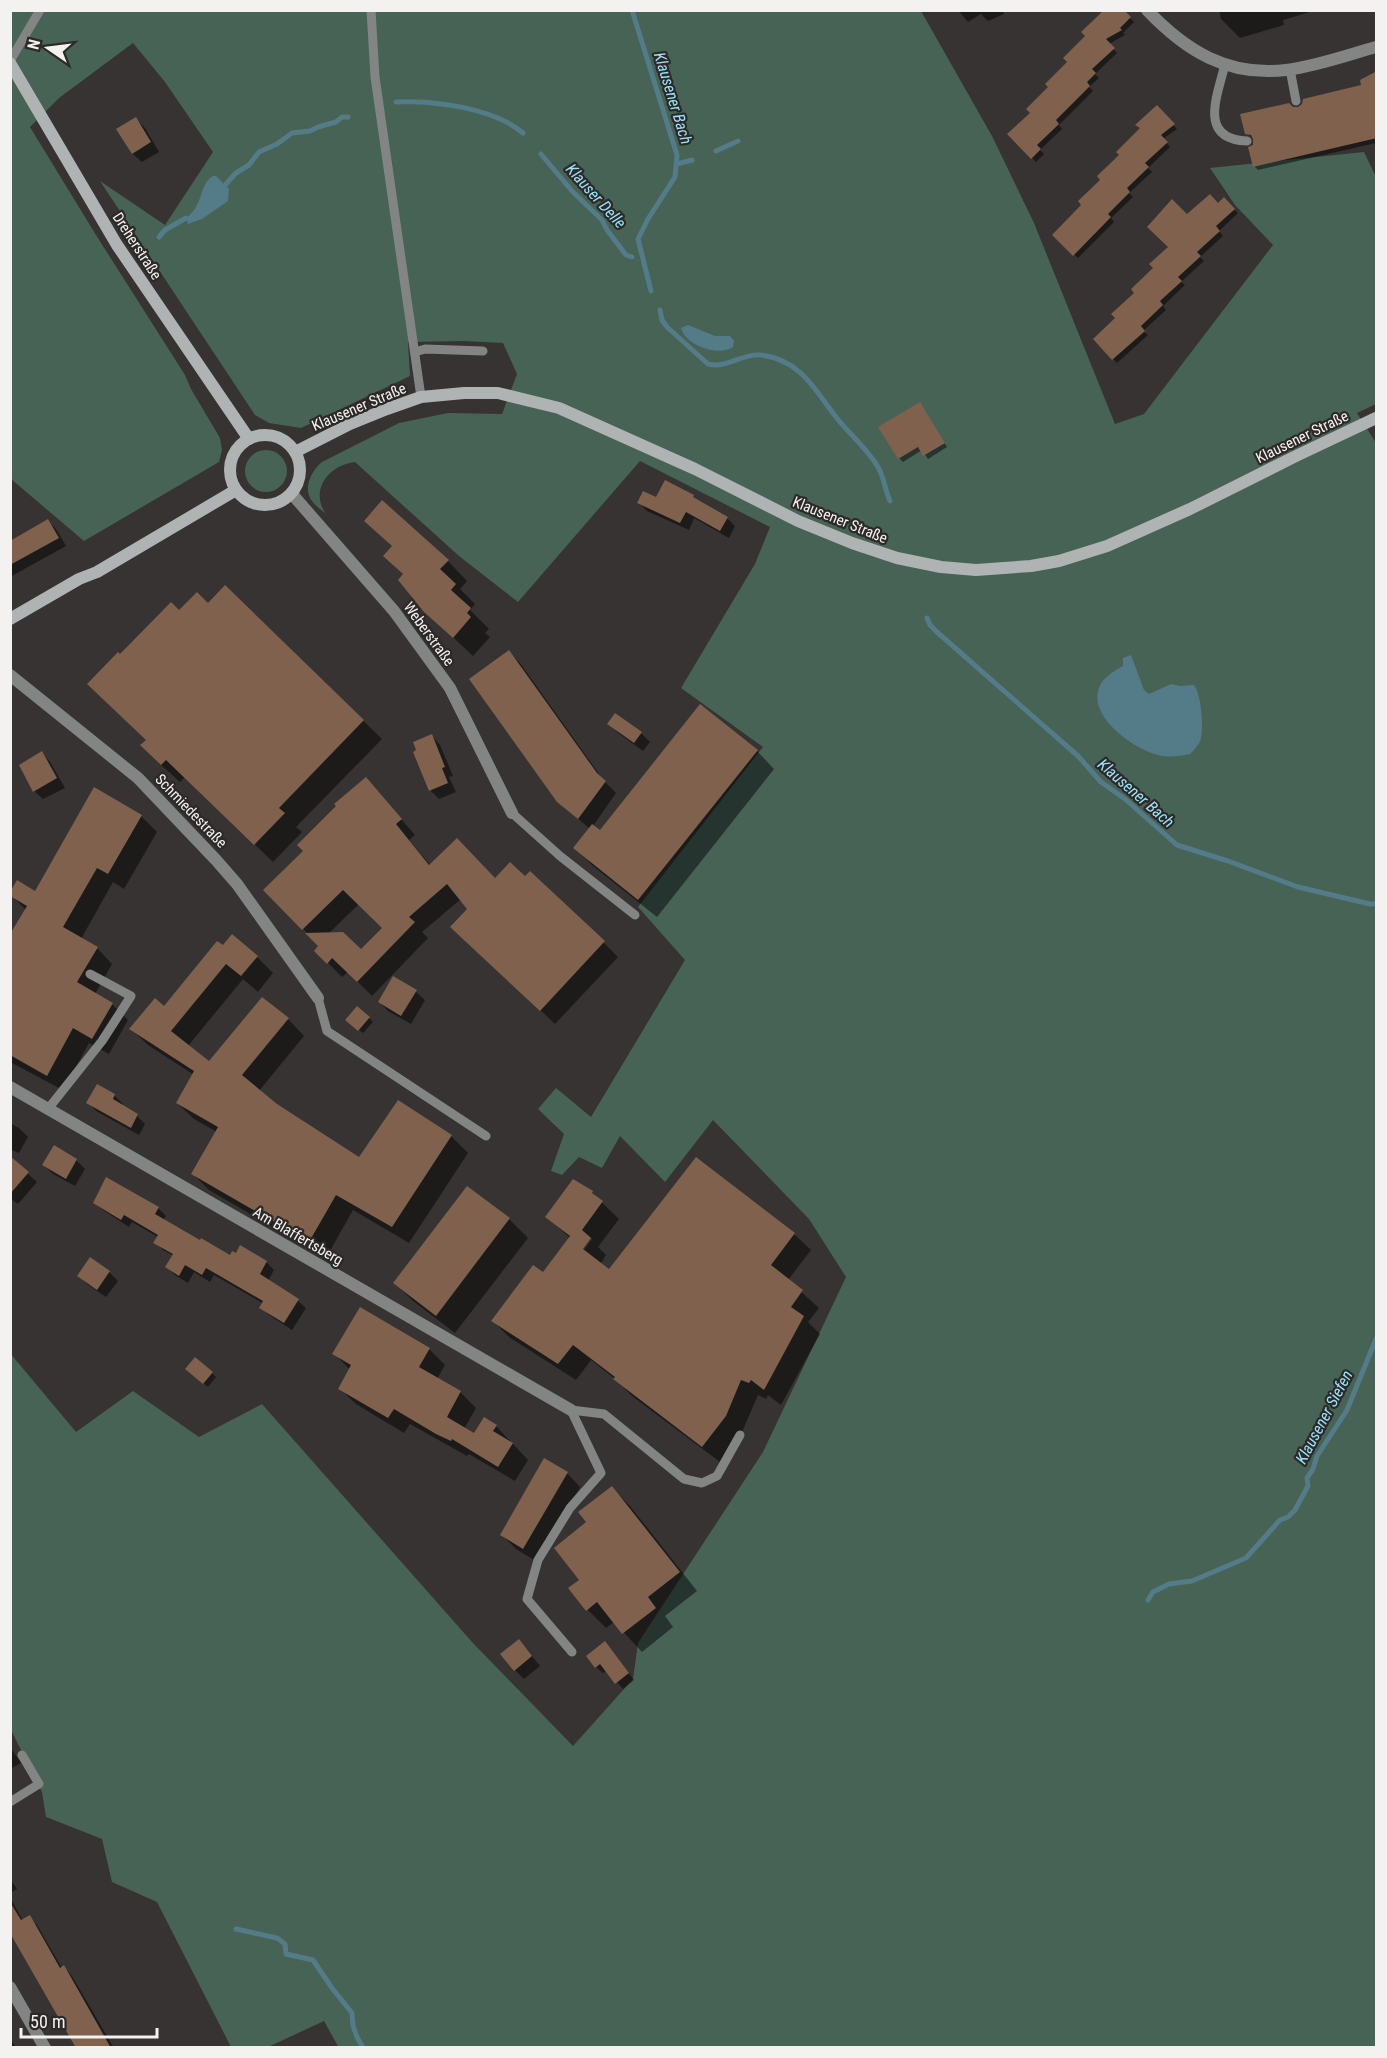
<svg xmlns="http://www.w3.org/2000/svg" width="1387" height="2058" viewBox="0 0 1387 2058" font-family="'Roboto Condensed',sans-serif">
  <rect width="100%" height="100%" fill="#363332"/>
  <!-- green -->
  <g fill="#476356">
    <path d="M11,11h910l71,125 42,87 81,201 29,-10 129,-169 -38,-40 -25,-37 154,-16 12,25v227l-19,9 19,30v1604l-1037,1 -15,-27 -56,26h-37l-74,-145 -45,-20 -10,-43 -56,-22 -4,-25 -31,-62 -1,-377 66,79 57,-41 66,46 63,-33 210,238 101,104 60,-67 5,-36 125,-191 83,-175 -37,-58 -96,-99 -48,62 -45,-46 -18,32 -23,-11 -17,18 -11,-4 13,-37 -26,-25 18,-21 35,29 94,-157 -47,-53 125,-160 -82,-59 74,-124 15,-37 -130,-66 -122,141 -59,-46 -104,-94c-26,3 -46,28 -29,52 -5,-4 -11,-9 -14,-13 -10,-13 0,-31 10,-39l77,-39 49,-10 54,1 15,-40 -14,-31 -39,-2 -56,1 2,34 -109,52 -32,-5 -14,-8 -155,-234 65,44 48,-73 -48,-70 -32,-39 -74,55 -29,29 66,108 89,140 6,14 29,49 2,12 -3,12 -135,79 -73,-62z"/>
    <circle cx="266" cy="471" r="21"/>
  </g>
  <!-- water -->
  <g fill="#537b88">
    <path d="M213,176h3l13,13 -1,12 -26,18 -14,5 -2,-6c19,-14 12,-33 27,-42z"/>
    <path d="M688,325l27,11h15l4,5 -1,6c-14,10 -47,-1 -52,-19z"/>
    <path d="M1131,655l13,35 5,4 22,-10 9,2 14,-1c7,9 10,41 7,53 -1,6 -7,12 -11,16 -10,2 -22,4 -32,1 -24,-6 -70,-38 -59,-67 3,-10 15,-17 24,-22v-8z"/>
  </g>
  <!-- shadow -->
  <g fill="#0007" fill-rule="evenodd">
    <polygon points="958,10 1002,10 1004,14 988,21 981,14 968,22"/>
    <polygon points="1122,10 1134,22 1123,33 1125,35 1109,44 1117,53 1095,74 1099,78 1089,87 1093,91 1059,125 1062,129 1040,150 1044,154 1036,162 1010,134 1032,113"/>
    <polygon points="1219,10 1316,10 1283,20 1284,25 1240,38 1221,19"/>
    <polygon points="1376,73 1376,143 1258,170 1254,166 1255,139 1247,133 1293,109 1363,87"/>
    <polygon points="1157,107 1177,129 1163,139 1170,147 1148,168 1152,172 1129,193 1133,197 1111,218 1114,222 1078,258 1054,235 1083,205"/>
    <polygon points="136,119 145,128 159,152 142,162 133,154 119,130"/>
    <polygon points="1224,199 1238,213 1219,231 1223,236 1200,257 1204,261 1181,282 1185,285 1163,306 1166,310 1143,331 1148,335 1117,363 1095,340 1118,318 1170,247 1187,216 1218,204"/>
    <polygon points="920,404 947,447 928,459 922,450 903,462 899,458"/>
    <polygon points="693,497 698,502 727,518 735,526 729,538 694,518 689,530 647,511 639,503"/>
    <polygon points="48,521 56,529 66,546 10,577 10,542"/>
    <polygon points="366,521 448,561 467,581 460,589 475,604 470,610 489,629 485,633 490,637 473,656 425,611 404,575 385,556 393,547"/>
    <polygon points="226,587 382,739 296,827 302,832 273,862 185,777 180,782 160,764 147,740 120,656 179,612 208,605"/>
    <polygon points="509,652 520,663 604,781 616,793 593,826 600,832 757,751 774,769 657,917 593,866 575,848 590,829 558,801"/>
    <polygon points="609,724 641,733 650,742 643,751 618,733"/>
    <polygon points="432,736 440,745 453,776 449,777 456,792 439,799 430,790"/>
    <polygon points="42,753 50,762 65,788 43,799 34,791"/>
    <path d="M366,779l49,56 -6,5 22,26 65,14 107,62 15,15 -63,67 -88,-83 2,-32 -8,-10 -39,33 6,6 -56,58 -24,-24 -6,5 -26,-26 4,-5 -55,-56 40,-39zM359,904l25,24 -23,23 -33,-17z"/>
    <polygon points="141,816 157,832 124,889 113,882 81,939 97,948 112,964 95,994 112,1004 128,1020 109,1054 89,1043 63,1090 10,1062 10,937 26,910 11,895 36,893"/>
    <polygon points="223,947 257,957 273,973 258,992 243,979 188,1046 210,1063 288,1019 304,1036 259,1091 276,1105 360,1159 399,1102 451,1136 468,1153 409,1243 353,1210 326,1258 209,1190 193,1174 217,1132 194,1119 177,1103 194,1075 148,1045 131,1029 165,1008"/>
    <polygon points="394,978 416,992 425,1000 411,1024 388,1011 380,1002"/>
    <polygon points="369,1018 373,1022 363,1033 351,1024"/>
    <polygon points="97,1086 114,1095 123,1104 121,1106 137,1116 145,1124 139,1135 96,1111 88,1102"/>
    <polygon points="10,1123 19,1128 28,1137 19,1153 10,1149"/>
    <polygon points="10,1158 37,1182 18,1204 10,1198"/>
    <polygon points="76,1160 85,1169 75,1186 53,1174 44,1165"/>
    <path d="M574,1181l18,12 27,26 -21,28 8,8 -5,8 9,8 184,-37 17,16 -23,30 31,28 -11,14 12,12 -39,71 -13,-10 -2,4 -8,-4 -16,37 -22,30 -88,-66 -17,-17 -24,-19 -15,20 -67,-43 -16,-16 50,-47 27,-36 -23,-21zM590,1237l2,2 -12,16 -3,-2z"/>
    <polygon points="468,1188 509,1219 528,1238 455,1333 413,1301 395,1283"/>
    <polygon points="95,1202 158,1208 166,1216 163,1220 231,1257 236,1255 240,1247 266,1262 274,1270 268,1281 298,1301 306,1308 292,1330 269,1315 261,1307 264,1304 214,1275 210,1282 194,1272 188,1283 175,1275 167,1267 174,1256 163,1250 155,1242 158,1237 132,1222 129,1227 103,1210"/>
    <polygon points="109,1272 118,1281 106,1297 87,1284 79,1276"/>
    <polygon points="429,1349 445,1365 437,1379 460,1392 476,1408 464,1429 475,1435 496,1426 528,1460 515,1481 469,1454 467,1456 410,1424 404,1433 356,1404 340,1389 350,1370 334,1353"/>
    <polygon points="191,1373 212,1373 216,1377 208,1387"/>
    <polygon points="567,1473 580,1487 537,1562 516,1549 502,1535"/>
    <polygon points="612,1488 630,1506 697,1591 665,1616 673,1627 642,1652 614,1622 606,1628 588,1610 570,1588 581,1580 588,1522"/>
    <polygon points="527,1650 540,1666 524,1679 515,1670"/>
    <polygon points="611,1650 634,1680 623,1689 607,1671 603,1673 596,1667"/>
    <polygon points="10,1747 21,1763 10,1769"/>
    <polygon points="10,1879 17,1889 10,1893"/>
    <polygon points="10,1897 23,1921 29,1917 37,1925 62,1968 64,1967 72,1976 114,2048 78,2048 10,1930"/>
    <polygon points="10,2039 11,2040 16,2048 10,2048"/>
  </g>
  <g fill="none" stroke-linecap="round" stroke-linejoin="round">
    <!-- stream -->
    <g stroke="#537b88" stroke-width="5">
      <polyline points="632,10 677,155 675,177 648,219 638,239 651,291"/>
      <path d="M396,102c37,-2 98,6 127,31"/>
      <polyline points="716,151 738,141"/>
      <polyline points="541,154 572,191 602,220 607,230 626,255 632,257"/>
      <polyline points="677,164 692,160"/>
      <polyline points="226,184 236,173 249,165 259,152 277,144 292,133 310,131 318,127 336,122 342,117 348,117"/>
      <polyline points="159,237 165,230 186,218"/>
      <path d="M660,310l2,10 5,7 41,37c19,5 34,-11 53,-9 40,5 54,35 75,62 13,17 31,31 42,50 6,10 7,23 12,34"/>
      <polyline points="927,618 930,625 937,632 1078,756 1101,782 1125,799 1177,845 1228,861 1298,887 1370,904 1376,904"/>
      <polyline points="1148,1600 1153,1592 1169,1584 1192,1581 1246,1558 1280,1520 1288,1517 1295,1510 1308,1486 1307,1478 1313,1469 1317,1456 1347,1410 1376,1339"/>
      <polyline points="236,1929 277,1938 285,1944 286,1954 313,1960 332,1988 352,2013 353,2026 357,2037 363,2048"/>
    </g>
  </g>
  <!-- building -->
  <g fill="#7f614e">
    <polygon points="1104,10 1124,10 1131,17 1120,28 1122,30 1106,39 1115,48 1092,69 1096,73 1087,82 1090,86 1056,120 1059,124 1037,145 1041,149 1031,159 1007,134 1030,113 1026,109 1048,87 1045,84 1067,62 1063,58 1085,36 1081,32"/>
    <polygon points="1377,71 1377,138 1253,167 1248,147 1253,145 1253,139 1251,135 1245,134 1240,114 1289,103 1293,107 1298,107 1302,104 1303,99 1361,85 1360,80"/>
    <polygon points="1157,105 1175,124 1161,135 1168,142 1145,163 1149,167 1127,188 1130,192 1108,214 1111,217 1073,256 1052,235 1081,205 1078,201 1100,180 1097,176 1119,155 1116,152 1140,128 1135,125"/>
    <polygon points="136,117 151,142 132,154 116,129"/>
    <polygon points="1210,194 1218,203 1224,197 1235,209 1216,226 1220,231 1197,252 1201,256 1178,277 1182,281 1160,301 1163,305 1141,326 1145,331 1112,360 1093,339 1115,318 1111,314 1134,293 1131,289 1153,268 1149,264 1168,247 1147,227 1172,199 1187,214"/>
    <polygon points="920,402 945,443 923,456 918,447 898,459 878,427"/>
    <polygon points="665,480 694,495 693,497 728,517 720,531 686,512 680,523 637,503 643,491 656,497"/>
    <polygon points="382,500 449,560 440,569 456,584 451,590 471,608 467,613 471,617 453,638 424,612 398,580 403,574 383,556 392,546 364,521"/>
    <polygon points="48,519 59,538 10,565 10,541"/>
    <polygon points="225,585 364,720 279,808 285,813 254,845 166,760 161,765 140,745 146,740 87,684 118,652 120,654 171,602 179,610 197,592 208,603"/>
    <polygon points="509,650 597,773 606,781 578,819 557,802 469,679"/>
    <polygon points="700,704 758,750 638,900 573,848 592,824 600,830"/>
    <polygon points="615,713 642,732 634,743 607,724"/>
    <polygon points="432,734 445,767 442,768 448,783 429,791 413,752 416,750 413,742"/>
    <polygon points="42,751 57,778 33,792 19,765"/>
    <polygon points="366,777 402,819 396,824 429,865 457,838 495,878 510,862 525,876 530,871 605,941 540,1011 450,927 467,909 447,884 409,917 415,922 357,982 332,958 327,964 314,951 318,946 305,933 343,932 361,949 382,928 343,890 302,930 263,890 303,851 297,845 336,806 334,804"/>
    <polygon points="94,787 142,815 108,874 97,868 63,927 98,947 77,982 113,1003 92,1039 73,1028 47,1076 10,1055 10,934 27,906 10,896 10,892 17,880 35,891"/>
    <polygon points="232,934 258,956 241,976 226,964 171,1031 209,1061 262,997 289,1018 242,1075 277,1104 359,1157 398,1100 452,1135 392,1227 336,1195 309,1242 191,1174 218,1127 176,1103 194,1071 129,1029 155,998 164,1006 217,941 223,945"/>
    <polygon points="393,976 417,990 401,1016 378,1002"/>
    <polygon points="357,1006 370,1017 358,1031 345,1020"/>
    <polygon points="97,1084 115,1094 113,1099 138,1114 131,1128 86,1103"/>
    <polygon points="54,1145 77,1159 66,1179 42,1165"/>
    <polygon points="10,1156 29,1172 10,1194"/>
    <polygon points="696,1157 795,1233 771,1265 803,1290 791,1307 804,1316 764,1390 751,1380 749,1383 741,1380 726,1416 702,1447 613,1379 615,1377 573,1345 558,1364 491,1321 533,1265 543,1272 570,1236 545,1217 573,1179 593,1191 592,1193 603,1201 582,1230 591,1238 583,1249 609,1269"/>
    <polygon points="106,1177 159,1207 155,1214 200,1240 201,1238 230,1255 232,1251 236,1253 240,1245 267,1261 260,1274 299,1299 284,1323 259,1308 263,1301 206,1268 202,1275 185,1265 179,1276 165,1267 173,1254 153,1243 158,1235 124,1215 121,1220 93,1203"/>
    <polygon points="467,1186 510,1218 436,1316 393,1283"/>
    <polygon points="90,1257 110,1271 97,1290 77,1276"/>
    <polygon points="360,1307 430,1348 419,1367 461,1391 447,1417 474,1433 484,1417 497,1425 493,1431 513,1443 498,1467 452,1439 451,1441 436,1434 394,1409 388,1418 338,1389 351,1365 332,1354"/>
    <polygon points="195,1357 213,1372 203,1384 185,1369"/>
    <polygon points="544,1458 568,1472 523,1549 500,1535"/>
    <polygon points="612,1486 680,1572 648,1597 656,1608 622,1634 597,1602 586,1611 568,1588 579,1580 554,1548 586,1522 578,1512"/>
    <polygon points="519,1639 532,1656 514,1671 500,1654"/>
    <polygon points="605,1641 629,1673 615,1684 600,1664 595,1668 586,1656"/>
    <polygon points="10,1902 21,1920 30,1915 60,1968 64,1965 111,2048 76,2048 10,1933"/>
  </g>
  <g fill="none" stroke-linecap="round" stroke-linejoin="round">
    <!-- service -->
    <g stroke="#838585" stroke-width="9">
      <polyline points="371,10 375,77 421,397"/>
      <polyline points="10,61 40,10"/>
      <path d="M1225,64c-7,31 -28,75 22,77"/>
      <polyline points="1290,69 1296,101"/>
      <polyline points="415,352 425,349 483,351"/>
      <polyline points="512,813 560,856 635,915"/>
      <polyline points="318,998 327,1031 486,1136"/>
      <polyline points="48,1109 102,1041 131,996 90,974"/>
      <polyline points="571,1410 601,1473 570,1508 538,1560 527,1599 572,1652"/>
      <polyline points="571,1410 604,1414 684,1479 702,1483 717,1476 740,1435"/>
      <polyline points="10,1802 39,1784 22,1755"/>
    </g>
    <!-- minor -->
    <g stroke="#838585" stroke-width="12">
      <path d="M1147,10c39,41 81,67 139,60 31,-4 61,-15 90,-23"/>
      <polyline points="292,494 394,611 450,688 512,813"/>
      <polyline points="10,675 138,778 216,860 237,884 318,998"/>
      <polyline points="10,1087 571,1410"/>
      <polyline points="10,1987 45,2048"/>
    </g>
    <!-- secondary -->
    <g stroke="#b0b3b3" stroke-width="12">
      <polyline points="10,63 117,245 249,439"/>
      <circle cx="265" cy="470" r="35"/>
      <polyline points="295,452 350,424 387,409 421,397 464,393 498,393 559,408 695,469 798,521 852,543 897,558 941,567 976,570 1031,566 1059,561 1107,546 1190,509 1296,456 1376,418"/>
      <polyline points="10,619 79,579 97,572 236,490"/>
    </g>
  </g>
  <g text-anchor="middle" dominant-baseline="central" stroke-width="4.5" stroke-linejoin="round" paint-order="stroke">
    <!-- street labels -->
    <g font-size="15" fill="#f4f2f0" stroke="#2c2928">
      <text transform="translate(137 246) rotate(57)">Dreherstraße</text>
      <text transform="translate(359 407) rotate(-23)">Klausener Straße</text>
      <text transform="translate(1302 437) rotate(-26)">Klausener Straße</text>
      <text transform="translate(840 520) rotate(22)">Klausener Straße</text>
      <text transform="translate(429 634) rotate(54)">Weberstraße</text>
      <text transform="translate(191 811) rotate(46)">Schmiedestraße</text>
      <text transform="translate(298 1236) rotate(30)">Am Blaffertsberg</text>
    </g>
    <!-- water labels -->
    <g font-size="16" font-style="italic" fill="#99e2f9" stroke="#2c2928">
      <text transform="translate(673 98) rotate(73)">Klausener Bach</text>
      <text transform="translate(596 196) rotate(48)">Klauser Delle</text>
      <text transform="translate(1136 793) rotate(41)">Klausener Bach</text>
      <text transform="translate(1324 1417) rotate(-62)">Klausener Siefen</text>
    </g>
  </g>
  <!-- border -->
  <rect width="1387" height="2058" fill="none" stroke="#f4f2f0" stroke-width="24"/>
  <!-- north arrow -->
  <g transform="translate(48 48) rotate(284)" stroke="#2c2928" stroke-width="4.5" paint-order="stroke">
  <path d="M0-4.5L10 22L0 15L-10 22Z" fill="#f4f2f0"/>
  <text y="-9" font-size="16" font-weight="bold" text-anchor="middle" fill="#f4f2f0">N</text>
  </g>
  <!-- scale -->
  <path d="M21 2028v9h136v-9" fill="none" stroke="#f4f2f0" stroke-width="3"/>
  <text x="30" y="2028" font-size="18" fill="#f4f2f0" stroke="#2c2928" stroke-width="4.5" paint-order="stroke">50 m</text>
</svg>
